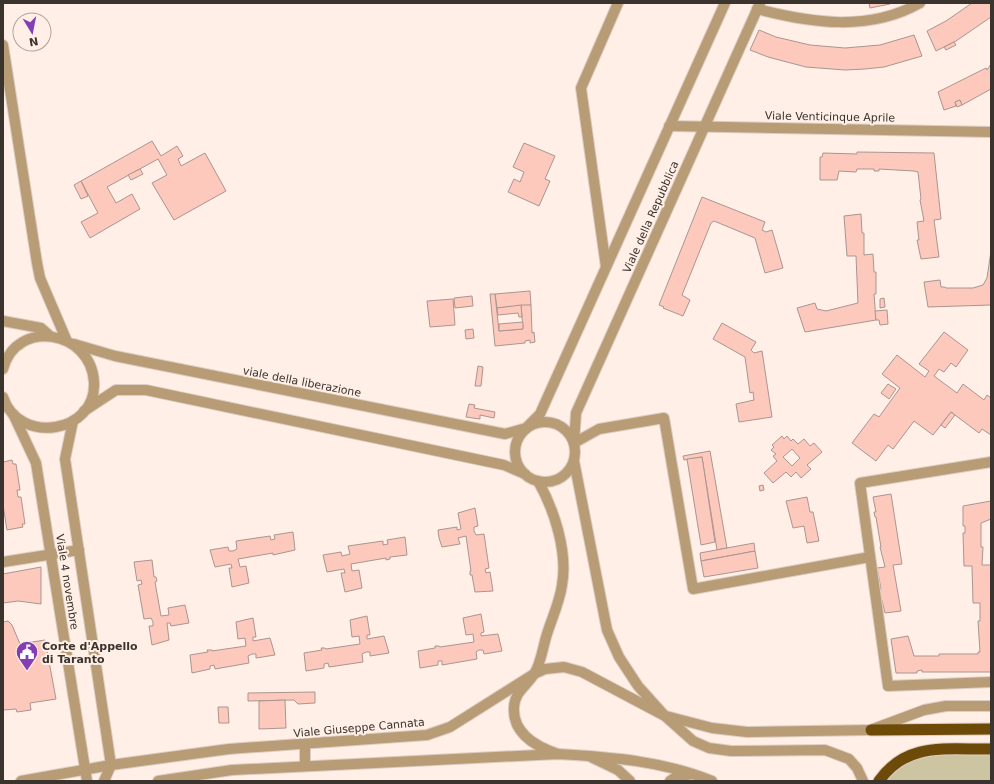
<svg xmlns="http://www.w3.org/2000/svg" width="994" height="784" viewBox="0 0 994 784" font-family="'DejaVu Sans',sans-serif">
  <rect width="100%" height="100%" fill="#ffefe6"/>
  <!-- green -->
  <path fill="#cdc5a2" d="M991,754v27h-106c3,-4 6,-9 10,-12 18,-18 72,-15 96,-15z"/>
  <!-- building -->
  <g fill="#fec9bd" stroke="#aa9590" fill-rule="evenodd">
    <polygon points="869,3 890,3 890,4 870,8"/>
    <polygon points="972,3 991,3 991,17 956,41 936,51 927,31 946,21"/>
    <polygon points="759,30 776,37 810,45 845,48 880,45 914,35 922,56 884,67 865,69 845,70 806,67 768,57 750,50"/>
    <polygon points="954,42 956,45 946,50 944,47"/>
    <polygon points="991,64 991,89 962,105 960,100 955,102 956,106 944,110 938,92 986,68 987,70"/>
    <polygon points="960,100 962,105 957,107 955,102"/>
    <polygon points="152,141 161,156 177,146 183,156 178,159 181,166 205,153 226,191 174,220 152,183 167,175 158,159 107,187 116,203 132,194 140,209 90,238 81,222 98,213 81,181"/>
    <polygon points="524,143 555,156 545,179 550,181 539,206 508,192 514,179 520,182 524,172 513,167"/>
    <polygon points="857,152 934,153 941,219 934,220 939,257 921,259 917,240 919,240 917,222 924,221 920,200 921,199 918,172 914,171 879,169 879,171 874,171 874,169 857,169 856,172 839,171 837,180 820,180 820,157 822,157 823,153 857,154"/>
    <polygon points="140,169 143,174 131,180 128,175"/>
    <polygon points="81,181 88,196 81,199 74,185"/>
    <polygon points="702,197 765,222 762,230 766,232 772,230 783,268 765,273 755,238 714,221 711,223 682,295 690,300 683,316 663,308 664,307 659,305"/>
    <polygon points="861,214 862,233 864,233 864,255 873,254 874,272 876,272 876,294 874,294 876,320 805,332 797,308 815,303 817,309 826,311 858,303 856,256 847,256 844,216"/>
    <polygon points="991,251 991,305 928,307 924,282 940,280 941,287 945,287 946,288 973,288 983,285 987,278"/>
    <polygon points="530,291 531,305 497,308 495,294"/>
    <polygon points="490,294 495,294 499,331 523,329 521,305 531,305 532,333 534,332 535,342 530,343 530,340 525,341 525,343 495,346"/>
    <polygon points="472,296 473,306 455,308 454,298"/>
    <polygon points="884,298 885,307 880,308 880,299"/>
    <polygon points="453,299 455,325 430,327 427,301"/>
    <polygon points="521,305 522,317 519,317 518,313 498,315 497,308"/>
    <polygon points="887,310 888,324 880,325 879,320 876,320 875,311"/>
    <polygon points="523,322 523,329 499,331 499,324"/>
    <polygon points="722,323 756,342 751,350 754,353 762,351 772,417 739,422 736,404 754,400 753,392 750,393 745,357 713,339"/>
    <polygon points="473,329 474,338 466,339 465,330"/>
    <polygon points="944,332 968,350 956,367 951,363 944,372 939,369 934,376 957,393 963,384 984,400 987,395 991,398 991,435 982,429 979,433 951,412 933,435 914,421 893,449 888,445 876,461 852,443 874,414 879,417 900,388 882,374 897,355 925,377 929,371 919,364"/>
    <polygon points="478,366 483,367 481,386 475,386"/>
    <polygon points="888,384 896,389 889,399 881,393"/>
    <polygon points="469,404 475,405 474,408 495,412 494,418 480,415 480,419 466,417"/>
    <polygon points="951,412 955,415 945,428 941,425"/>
    <path d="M782,436l2,3 3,-3 4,5 2,-2 5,5 6,-5 6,7 4,-3 8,9 -15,13 4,4 -10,9 -5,-6 -5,5 -5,-5 -13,11 -9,-10 13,-12 -4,-5 3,-2 -5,-4 3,-3 -2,-2zM792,449l8,9 -8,8 -9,-9z"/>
    <polygon points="710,451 727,548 717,550 702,457 684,460 683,456"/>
    <polygon points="702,457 715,542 701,545 687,459"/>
    <polygon points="12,460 13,464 16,464 20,490 17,490 18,497 21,497 25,524 22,524 23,527 7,530 3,505 3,462"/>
    <polygon points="763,485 764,490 760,491 759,486"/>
    <polygon points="891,494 902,564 893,565 901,611 885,613 879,589 881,589 877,568 885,567 880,547 881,547 876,517 875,517 874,512 876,512 873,497"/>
    <polygon points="807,497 810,512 813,512 819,541 807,543 804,526 793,528 786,501"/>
    <polygon points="991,501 991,519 981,523 981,547 983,547 982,565 991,565 991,672 922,672 922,670 917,671 917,673 896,673 891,639 908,636 914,656 939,656 939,654 978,654 978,652 980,652 978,621 980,621 980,603 973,603 972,566 964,566 963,533 965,533 965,526 963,526 963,506"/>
    <polygon points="475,508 478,526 474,527 474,531 476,535 484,534 489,568 485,569 486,573 490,572 493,591 475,592 472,575 470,575 470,571 471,571 466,536 458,538 460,544 442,547 439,538 438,530 457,527 457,530 461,529 458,513"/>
    <polygon points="293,532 295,550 273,555 273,553 238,559 240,567 246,566 249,583 232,587 229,568 232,568 231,564 215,567 210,550 228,547 229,551 233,551 237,549 236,541 270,536 271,540 275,539 274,535"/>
    <polygon points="405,537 407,555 390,557 390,559 386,560 386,558 351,564 352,571 359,570 362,588 345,592 341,573 345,573 344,569 327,572 323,555 341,552 342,556 350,554 348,546 383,541 383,545 388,544 387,540"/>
    <polygon points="754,543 755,551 701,561 700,553"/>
    <polygon points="755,551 758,568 704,577 701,561"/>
    <polygon points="152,560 154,577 156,577 157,581 155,582 161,616 169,615 168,608 185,605 189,623 171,626 170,623 167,623 169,640 152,645 149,626 153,626 153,622 151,618 144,619 138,585 142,584 141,580 137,581 134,562"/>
    <polygon points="41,567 41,604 18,601 3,603 3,574"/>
    <polygon points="481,614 484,632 481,633 481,636 498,634 502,651 484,654 483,650 479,650 476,652 477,659 442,665 442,661 438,661 438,665 420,668 418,651 435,648 435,646 439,646 440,647 474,642 473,634 466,635 463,618"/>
    <polygon points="367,616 370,635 367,635 367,639 384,636 389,653 370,656 370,652 366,652 362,654 363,662 329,667 328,663 324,664 324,668 306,671 304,653 322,650 321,648 325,648 326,649 360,644 359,636 352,637 350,620"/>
    <polygon points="253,618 256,637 253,637 253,641 270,638 275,655 256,658 256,654 252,654 248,656 249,663 215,669 214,665 210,666 210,669 192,673 190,655 208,652 207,650 212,650 212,651 246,646 245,638 238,639 236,622"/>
    <polygon points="8,621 12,625 20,644 45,640 56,699 30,703 31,710 17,712 16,709 3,710 3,622"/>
    <polygon points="315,692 315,703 298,704 294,700 248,701 248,693"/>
    <polygon points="285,700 286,728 259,729 259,701"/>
    <polygon points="218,707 228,707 229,723 219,723"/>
  </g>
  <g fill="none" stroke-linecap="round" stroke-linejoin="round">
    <!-- minor casing -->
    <g stroke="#dccdc5" stroke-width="12">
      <g id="minor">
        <path d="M757,9c54,14 112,23 163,-6"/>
        <polyline points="3,45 37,263 40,278 66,339"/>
        <polyline points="669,126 991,132"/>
        <polyline points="606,267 581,88 618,3"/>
        <polyline points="3,321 41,328 50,336"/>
        <polyline points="74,344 115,356 505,434 526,428 540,414 725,3"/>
        <path d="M3,369c13,-51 88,-39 91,13 3,51 -75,64 -91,15"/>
        <polyline points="84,411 116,390 146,390 504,465 525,474"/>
        <polyline points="13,414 36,463 87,781"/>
        <polyline points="73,421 65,459 111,765 104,781"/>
        <circle cx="545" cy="452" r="30"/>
        <polyline points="574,443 576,413 760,3"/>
        <polyline points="574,443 599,429 664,418 693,589 870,557"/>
        <polyline points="574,461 607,630 619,657 638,686 665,716"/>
        <polyline points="991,462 860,483 888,686 991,682"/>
        <path d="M538,481c16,28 30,71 24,104 -2,16 -10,33 -15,49 -4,12 -6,30 -13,40 -7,12 -19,17 -20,33 -2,27 23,40 44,47"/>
        <polyline points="3,562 79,550"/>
        <polyline points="873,729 924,710 946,706 991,706"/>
        <polyline points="591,757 618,770 630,781"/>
        <polyline points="670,781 676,777 692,774"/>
      </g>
    </g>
    <!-- tertiary casing -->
    <g stroke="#dccdc5" stroke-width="12">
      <g id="tertiary">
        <polyline points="666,716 712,728 747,732 871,730"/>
        <polyline points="305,744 305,765"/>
        <polyline points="21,781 111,765 229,749 427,735 450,727 534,674 545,669 564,667 582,672 665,716 693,741 709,748 731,751 825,750 849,759 857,768 863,781"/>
        <path d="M158,781l74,-11 326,-16c53,3 105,7 154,27"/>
      </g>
    </g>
    <!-- trunk casing -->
    <g stroke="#dccdc5" stroke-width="13">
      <g id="trunk">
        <polyline points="871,730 991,729"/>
        <path d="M879,781c28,-40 68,-31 112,-32"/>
      </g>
    </g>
    <!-- minor -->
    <use href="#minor" stroke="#b79c75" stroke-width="10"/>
    <!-- tertiary -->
    <use href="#tertiary" stroke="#b79c75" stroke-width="10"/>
    <!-- trunk -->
    <use href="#trunk" stroke="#6e4a08" stroke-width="11"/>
  </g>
  <!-- icons -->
  <defs>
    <g id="civic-pin" transform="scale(1.15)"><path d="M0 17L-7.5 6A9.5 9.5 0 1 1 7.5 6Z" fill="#823eb2" stroke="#ffefe6"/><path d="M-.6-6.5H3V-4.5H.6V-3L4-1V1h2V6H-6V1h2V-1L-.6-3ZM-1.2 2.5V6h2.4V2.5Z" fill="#fff"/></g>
  </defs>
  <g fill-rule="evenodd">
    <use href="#civic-pin" x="27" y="652"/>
  </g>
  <g text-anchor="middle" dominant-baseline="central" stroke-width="4" stroke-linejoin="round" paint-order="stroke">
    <!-- street labels -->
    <g font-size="11" fill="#3a332e" stroke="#ffefe6">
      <text transform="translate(830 117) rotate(1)">Viale Venticinque Aprile</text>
      <text transform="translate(651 217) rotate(-66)">Viale della Repubblica</text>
      <text transform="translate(302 382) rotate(11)">viale della liberazione</text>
      <text transform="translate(67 582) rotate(81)">Viale 4 novembre</text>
      <text transform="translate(359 728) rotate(-5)">Viale Giuseppe Cannata</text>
    </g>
    <!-- poi labels -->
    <g font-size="11" font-weight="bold" fill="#3a332e" stroke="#ffefe6" text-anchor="start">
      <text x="42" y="646">Corte d'Appello<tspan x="42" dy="13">di Taranto</tspan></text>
    </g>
  </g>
  <!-- border -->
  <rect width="994" height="784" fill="none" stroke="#3a332e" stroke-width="8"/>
  <!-- north arrow -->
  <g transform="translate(32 32) rotate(170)"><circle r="19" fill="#ffefe6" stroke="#b0a49c"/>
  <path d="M0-3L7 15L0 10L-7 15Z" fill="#823eb2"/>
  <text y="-6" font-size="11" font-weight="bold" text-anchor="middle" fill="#3a332e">N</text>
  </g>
</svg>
